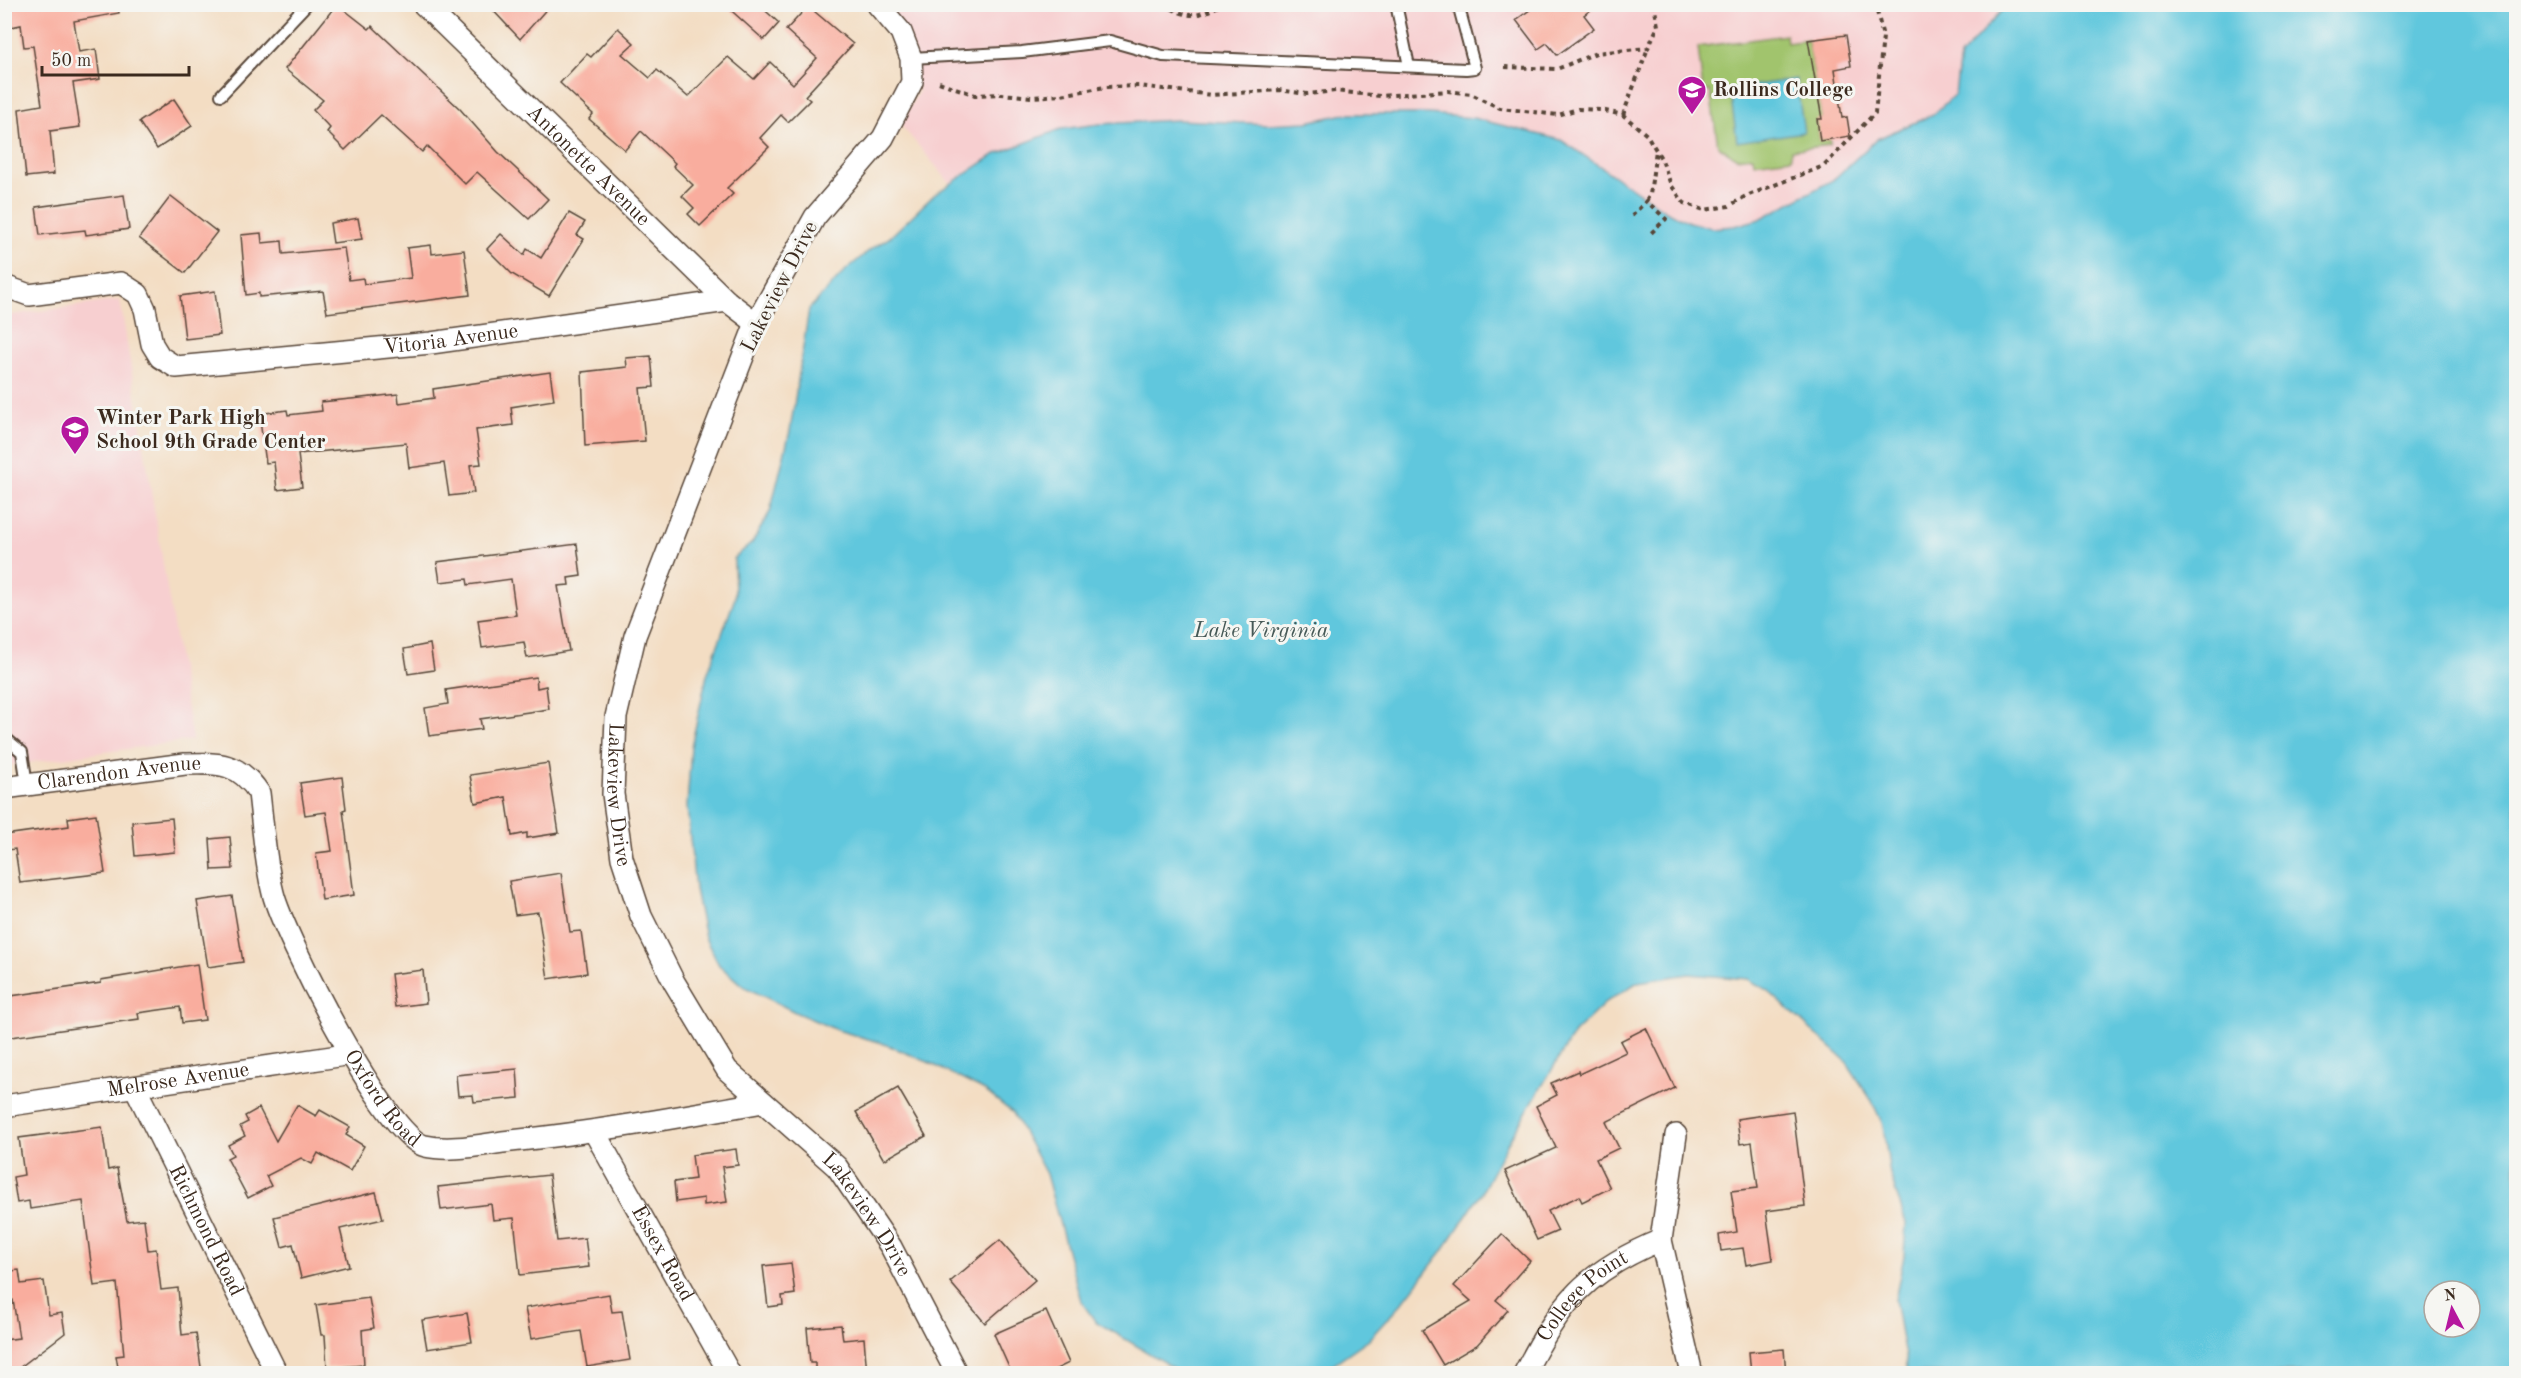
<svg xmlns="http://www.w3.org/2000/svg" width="2521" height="1378" viewBox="0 0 2521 1378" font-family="'Old Standard TT',serif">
  <rect width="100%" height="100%" fill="#f6f6f2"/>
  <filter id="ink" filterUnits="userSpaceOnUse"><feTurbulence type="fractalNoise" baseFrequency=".0167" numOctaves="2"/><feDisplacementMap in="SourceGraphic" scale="12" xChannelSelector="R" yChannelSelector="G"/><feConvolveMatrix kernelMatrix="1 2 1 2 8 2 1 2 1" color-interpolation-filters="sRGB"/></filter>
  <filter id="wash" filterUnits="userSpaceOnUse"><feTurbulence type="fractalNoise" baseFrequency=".008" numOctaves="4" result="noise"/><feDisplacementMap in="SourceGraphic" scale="24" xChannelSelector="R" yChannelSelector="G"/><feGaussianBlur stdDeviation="1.35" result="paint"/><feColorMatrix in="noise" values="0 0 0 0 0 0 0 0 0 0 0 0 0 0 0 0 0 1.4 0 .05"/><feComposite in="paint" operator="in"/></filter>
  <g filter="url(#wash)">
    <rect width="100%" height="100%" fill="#f3ddc3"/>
    <!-- built -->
    <g fill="#f7cfd0">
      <polygon points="885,5 2008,5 1960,56 1955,94 1934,114 1877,139 1833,180 1790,204 1760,219 1734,226 1712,228 1689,222 1666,211 1561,140 1307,122 1268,124 1177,120 1061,129 994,155 950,183 900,124 919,91"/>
      <polygon points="120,300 192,740 5,766 4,316"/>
    </g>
    <!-- green -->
    <polygon fill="#a1c46d" stroke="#6e7746" stroke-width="1.5" points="1786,35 1787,43 1808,40 1822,119 1817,120 1820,140 1830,140 1830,145 1791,150 1791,158 1754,163 1753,156 1737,158 1718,146 1710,91 1703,91 1698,47"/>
    <!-- water -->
    <g fill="#60c7dd" stroke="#4e787e" stroke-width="1.5" fill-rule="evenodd">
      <path d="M2008,4l508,1v1368h-608l-13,-73 9,-44 2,-33 -16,-49 -7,-49 -11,-24 -26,-40 -79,-71 -19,-11 -59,-5 -51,8 -32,20 -32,31 -66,109 -27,52 -37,55 -42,54 -33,36 -49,34h-143l-5,-6 -77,-46 -14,-20 -35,-127 -33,-61 -28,-22 -57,-29 -46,-19 -45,-13 -40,-17 -54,-27 -24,-21 -14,-27 -10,-49 -8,-82 4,-60 16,-72 28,-77 -1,-40 18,-15 18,-31 20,-81 19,-122 37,-39 25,-21 18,-11 45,-43 60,-40 67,-26 39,-5 77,-4 91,4 39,-2 38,-8h84l44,4 88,22 105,71 23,11 23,6 22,-2 26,-7 73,-39 44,-41 57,-25 21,-20 5,-38zM2434,1291h36v36h-36z"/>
      <polygon points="1796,79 1804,132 1737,142 1730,89"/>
    </g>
    <g id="blocks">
      <!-- building -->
      <g fill="#f9ad9e">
        <polygon points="7,4 118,4 119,13 74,21 79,52 96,49 100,79 73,83 80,127 50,131 54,174 26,177 19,109 42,105 33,46 24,47 21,25 11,27"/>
        <polygon points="337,4 369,29 372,26 460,109 498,152 548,199 529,219 477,172 465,184 427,146 422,152 381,115 345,150 327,132 330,128 313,110 323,100 285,69"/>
        <polygon points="487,4 551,4 520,39"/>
        <polygon points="724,4 758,4 779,23 764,40"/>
        <polygon points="1538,4 1599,4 1584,15 1594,28 1557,55 1547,43 1538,49 1516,20"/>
        <polygon points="808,6 853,44 805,96 810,100 788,122 781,115 760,138 769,147 727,188 733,194 700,226 688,214 694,208 682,196 693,185 673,166 675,163 641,131 625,150 589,119 593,114 560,83 587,54 591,57 618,28 634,43 622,54 650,78 657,70 688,97 728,57 754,79 770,62 793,84 817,58 786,30"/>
        <polygon points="1846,35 1851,66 1835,69 1842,118 1847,117 1850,136 1820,141 1817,119 1822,119 1808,40"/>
        <polygon points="174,99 192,126 157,149 139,122"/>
        <polygon points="124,195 129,229 86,235 85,230 40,235 36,207"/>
        <polygon points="171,196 217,232 185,273 139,238"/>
        <polygon points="569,213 585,222 577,235 584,239 549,296 512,274 487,249 501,234 524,255 527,249 541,258"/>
        <polygon points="358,218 362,239 333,243 330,223"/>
        <polygon points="261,233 262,243 282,241 283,254 344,248 349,280 363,278 364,284 411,278 407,248 431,245 432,254 464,250 470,295 327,313 323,291 259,297 259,293 246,295 241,235"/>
        <polygon points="215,291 220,335 185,339 180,296"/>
        <polygon points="651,356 654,387 640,388 645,441 585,446 582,372 627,367 626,358"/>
        <polygon points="550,372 554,400 511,407 513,425 476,430 481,464 470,465 474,493 449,496 444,463 409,468 406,443 298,454 302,487 277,490 274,462 266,463 259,414 287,410 288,415 322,411 321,402 371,397 398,394 399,403 434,398 433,389"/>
        <polygon points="577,544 581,576 568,578 569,585 558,586 569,651 527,658 524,642 482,648 478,620 516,615 511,579 468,585 467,579 440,582 437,562"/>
        <polygon points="430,644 434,670 408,674 404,649"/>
        <polygon points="536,677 537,688 546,686 549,709 480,719 482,729 429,736 425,708 448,704 446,690"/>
        <polygon points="548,763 559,833 527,838 527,833 512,836 506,797 475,803 470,775"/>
        <polygon points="342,777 346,809 343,810 354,895 322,900 316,853 332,851 326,812 305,815 300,783"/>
        <polygon points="96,814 105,873 20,883 15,849 7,850 5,835 69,826 68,818"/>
        <polygon points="172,818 175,852 135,856 132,822"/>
        <polygon points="230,837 233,869 212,870 210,839"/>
        <polygon points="561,873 570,932 581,931 587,973 548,979 538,912 515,915 509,881"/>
        <polygon points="232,896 243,962 208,967 197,901"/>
        <polygon points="197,964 205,1020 182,1023 180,1007 138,1013 139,1019 4,1038 4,997 101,983 101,980"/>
        <polygon points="423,970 426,1003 395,1007 391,974"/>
        <polygon points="1646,1028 1675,1088 1606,1122 1619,1148 1596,1159 1610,1188 1582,1202 1579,1196 1548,1211 1558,1231 1537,1240 1505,1171 1556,1148 1536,1106 1557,1095 1551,1083 1578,1071 1579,1074 1626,1052 1620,1041"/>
        <polygon points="517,1069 519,1098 474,1102 473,1095 458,1096 456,1075"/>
        <polygon points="898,1088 926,1136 884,1160 856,1112"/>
        <polygon points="297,1105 316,1116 320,1110 350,1127 346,1135 364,1146 350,1171 318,1153 312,1164 301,1158 266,1176 271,1186 248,1198 227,1158 233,1155 228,1145 245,1136 240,1126 248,1122 245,1116 259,1108 276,1141"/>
        <polygon points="1793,1111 1805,1206 1766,1211 1773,1260 1746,1265 1743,1248 1721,1251 1719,1235 1737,1232 1731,1191 1758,1188 1752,1142 1740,1144 1737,1119"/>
        <polygon points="102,1127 108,1170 117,1168 127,1221 144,1219 148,1250 156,1249 161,1290 178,1288 182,1335 196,1333 202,1374 136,1374 136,1370 119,1373 116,1356 124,1355 117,1283 94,1286 83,1201 30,1209 29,1201 17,1203 13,1177 24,1175 19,1138"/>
        <polygon points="736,1149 738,1165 722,1167 727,1202 704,1205 704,1198 676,1202 674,1182 695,1179 692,1155"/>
        <polygon points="549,1175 557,1241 585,1238 589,1267 520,1275 514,1218 493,1220 491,1204 441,1210 438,1187"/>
        <polygon points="376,1192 383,1219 340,1229 349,1266 301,1278 293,1244 282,1247 274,1217"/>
        <polygon points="1502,1234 1530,1261 1496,1300 1508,1310 1477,1345 1443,1365 1422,1330 1471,1301 1454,1286"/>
        <polygon points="1000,1240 1035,1280 985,1323 950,1282"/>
        <polygon points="791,1263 795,1294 782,1296 783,1305 768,1307 763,1266"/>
        <polygon points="19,1270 21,1284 44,1281 49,1315 62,1313 65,1333 19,1368 4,1370 4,1340 19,1338 13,1300 4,1301 4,1272"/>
        <polygon points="609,1294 612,1312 622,1311 630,1360 587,1367 581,1331 531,1339 525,1308"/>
        <polygon points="369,1298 374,1328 362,1330 364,1365 327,1368 325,1335 321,1335 316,1305"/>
        <polygon points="1046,1311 1069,1363 1046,1374 1012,1374 994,1334"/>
        <polygon points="467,1313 472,1342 427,1349 422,1320"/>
        <polygon points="841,1325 843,1340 864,1338 867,1374 815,1374 815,1363 810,1363 807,1328"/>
        <polygon points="1784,1349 1786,1374 1751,1374 1749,1352"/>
      </g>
    </g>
  </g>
  <g filter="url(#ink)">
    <use href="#blocks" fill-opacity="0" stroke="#574537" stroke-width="1.5"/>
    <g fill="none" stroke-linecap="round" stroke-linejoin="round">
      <!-- lane casing -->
      <g stroke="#574537" stroke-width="14">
        <g id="lane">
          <polyline points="1396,4 1409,66"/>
          <polyline points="911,58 1022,52 1110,41 1163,56 1466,69 1475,68 1458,4"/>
          <polyline points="221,95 307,4"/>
          <polyline points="4,737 22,752 27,784"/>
        </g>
      </g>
      <!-- street casing -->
      <g stroke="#574537" stroke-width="24">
        <g id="street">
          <path id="s1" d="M423,4l304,297 29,22"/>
          <path id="s2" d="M877,4l24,28 10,26 1,24 -29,56 -68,79 -59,106 -121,313 -19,81 -3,77 9,64 19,58 33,66 53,88 110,97 54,80 66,127"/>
          <path id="s3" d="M4,286l25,9 92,-12 17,11 7,15 7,35 8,13 16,10 255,-24 296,-42"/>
          <path id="s4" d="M4,788l181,-24c34,-1 54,-2 74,29 4,33 6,68 14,100 10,41 114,246 152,253 27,6 59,-2 86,-5 85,-9 168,-24 252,-39"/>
          <path id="s5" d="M135,1087l142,287"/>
          <path id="s6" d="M4,1106l348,-52"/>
          <path id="s7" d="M595,1133l135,241"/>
          <polyline points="1676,1135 1661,1240 1692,1374"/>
          <path id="s8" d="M1524,1374c37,-72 61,-103 137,-134"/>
        </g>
      </g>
      <!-- path -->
      <g stroke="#574537" stroke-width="4" stroke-dasharray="4.5 4.5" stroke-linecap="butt">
        <path d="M1164,4c24,15 33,14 58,0"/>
        <polyline points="1505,67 1557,69 1596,53 1648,48 1658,26 1654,4"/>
        <polyline points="939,82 975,95 1002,94 1032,97 1061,95 1105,87 1139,86 1212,95 1279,90 1307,94 1336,91 1380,96 1448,91 1471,94 1500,108 1558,115 1578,109 1601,110 1623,115 1647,135 1662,160 1671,185 1684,203 1704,210 1729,206 1746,196 1824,166 1875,113 1883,37 1876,7"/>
        <polyline points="1623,115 1648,48"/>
        <polyline points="1646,201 1650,195 1656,150"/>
        <polyline points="1632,216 1646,201 1666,219 1651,233"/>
      </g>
      <!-- lane -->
      <use href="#lane" stroke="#fff" stroke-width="10"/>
      <!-- street -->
      <use href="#street" stroke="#fff" stroke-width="21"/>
    </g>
  </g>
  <!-- icons -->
  <defs>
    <g id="university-pin" transform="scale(1.5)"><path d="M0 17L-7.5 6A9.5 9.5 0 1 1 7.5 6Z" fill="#b5179e" stroke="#f6f6f2"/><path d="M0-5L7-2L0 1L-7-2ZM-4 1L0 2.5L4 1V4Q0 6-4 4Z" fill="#fff"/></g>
    <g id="school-pin" transform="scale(1.5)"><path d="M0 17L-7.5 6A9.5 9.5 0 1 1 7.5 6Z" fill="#b5179e" stroke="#f6f6f2"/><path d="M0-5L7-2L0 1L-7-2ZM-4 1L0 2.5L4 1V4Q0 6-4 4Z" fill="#fff"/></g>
  </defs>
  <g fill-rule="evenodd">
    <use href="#university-pin" x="1692" y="90"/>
    <use href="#school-pin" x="75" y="430"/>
  </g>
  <g text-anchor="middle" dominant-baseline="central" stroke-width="6" stroke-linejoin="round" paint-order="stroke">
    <!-- poi labels -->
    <g font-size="21" font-weight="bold" fill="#3b2a1e" stroke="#f6f6f2" text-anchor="start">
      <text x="1713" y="90">Rollins College</text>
      <text x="96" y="418">Winter Park High<tspan x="96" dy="24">School 9th Grade Center</tspan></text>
    </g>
    <!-- street labels -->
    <g font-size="21" fill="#3b2a1e" stroke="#f6f6f2">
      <text stroke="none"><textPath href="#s1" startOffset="231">Antonette Avenue</textPath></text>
      <text transform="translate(780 287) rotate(-63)">Lakeview Drive</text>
      <text stroke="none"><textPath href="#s3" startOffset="502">Vitoria Avenue</textPath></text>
      <text stroke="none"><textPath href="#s4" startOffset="116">Clarendon Avenue</textPath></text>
      <text stroke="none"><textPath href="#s2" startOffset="874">Lakeview Drive</textPath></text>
      <text stroke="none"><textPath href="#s6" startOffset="176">Melrose Avenue</textPath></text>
      <text stroke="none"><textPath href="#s4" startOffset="602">Oxford Road</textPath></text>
      <text stroke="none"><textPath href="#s2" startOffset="1378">Lakeview Drive</textPath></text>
      <text stroke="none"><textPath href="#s5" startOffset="160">Richmond Road</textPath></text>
      <text stroke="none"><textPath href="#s7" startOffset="138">Essex Road</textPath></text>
      <text stroke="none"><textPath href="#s8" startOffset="99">College Point</textPath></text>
    </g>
    <!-- water labels -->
    <g font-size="22" font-style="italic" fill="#465957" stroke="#f6f6f2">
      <text x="1261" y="631">Lake Virginia</text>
    </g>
  </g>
  <!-- margin -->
  <rect width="2521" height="1378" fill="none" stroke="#f6f6f2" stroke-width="24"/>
  <!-- north arrow -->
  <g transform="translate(2452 1309) rotate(353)"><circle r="28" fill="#f6f6f2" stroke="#aba49d" stroke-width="1.5"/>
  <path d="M0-4.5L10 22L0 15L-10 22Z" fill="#b5179e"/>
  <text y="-9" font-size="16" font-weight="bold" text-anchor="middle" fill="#3b2a1e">N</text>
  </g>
  <!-- scale -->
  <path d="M42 66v9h147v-9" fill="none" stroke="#3b2a1e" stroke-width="3"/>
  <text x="51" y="66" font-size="18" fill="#3b2a1e" stroke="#f6f6f2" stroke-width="4.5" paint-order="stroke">50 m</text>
</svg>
